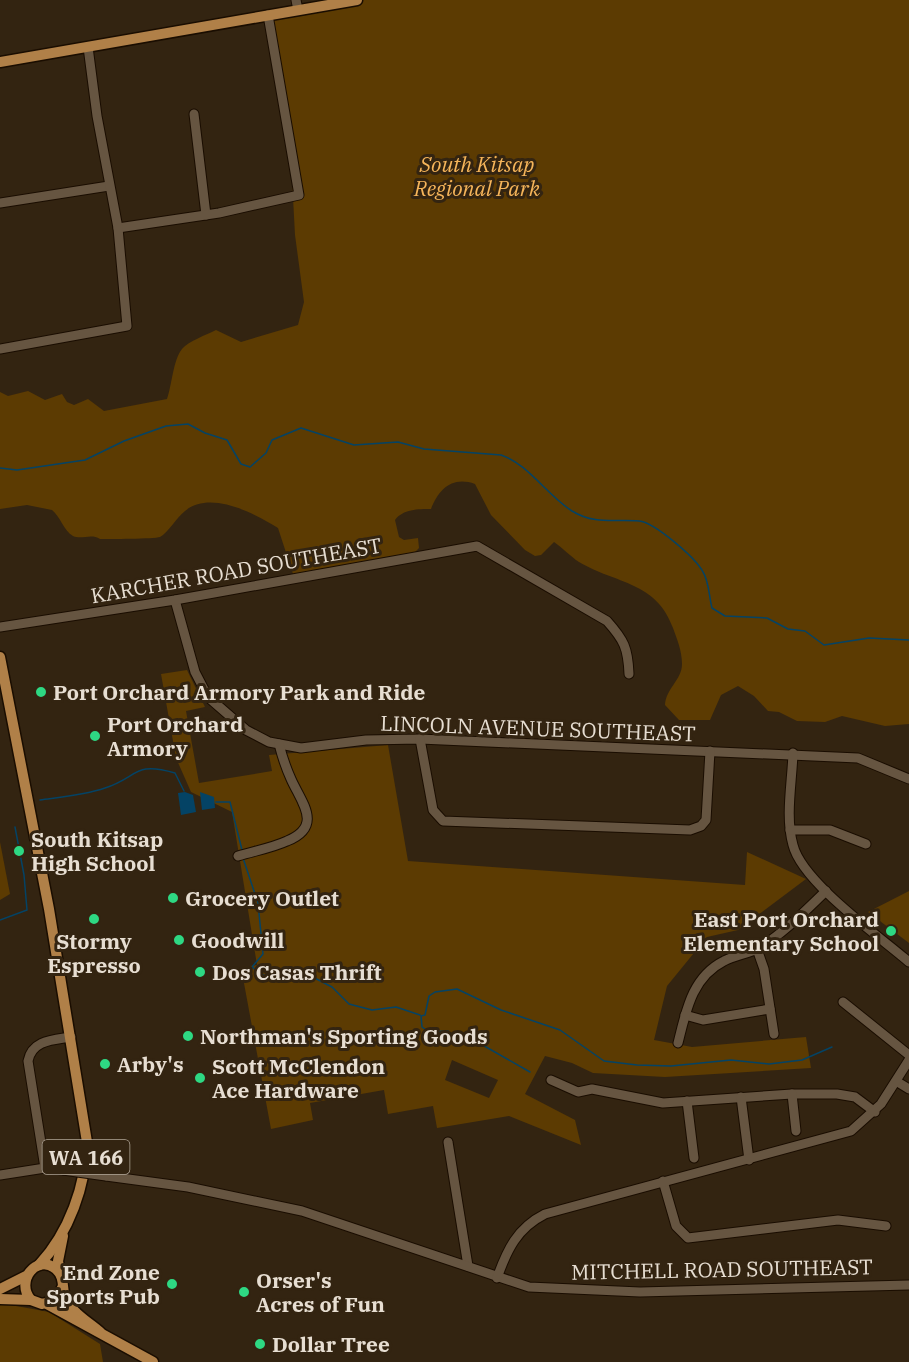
<svg xmlns="http://www.w3.org/2000/svg" width="909" height="1362" viewBox="0 0 909 1362" font-family="'IBM Plex Serif',serif">
  <rect width="100%" height="100%" fill="#332411"/>
  <!-- green -->
  <g fill="#5c3b02" fill-rule="evenodd">
    <path d="M357,0h552v724l-24,2 -43,-10 -17,6 -28,-1 -18,-9 -11,-1 -14,-15 -16,-10 -17,9 -11,25h-31l-14,-15c1,-17 17,-25 17,-41 0,-13 -5,-25 -9,-36 -17,-47 -57,-44 -94,-66 -8,-5 -16,-14 -25,-20l-13,13 -6,1 -10,-6 -34,-35 -16,-31c-23,-8 -36,5 -44,25 -13,0 -28,0 -36,11l4,17 5,3 14,-2 1,10 -6,6 -120,20 -15,-46c-24,-15 -68,-38 -93,-17 -8,6 -17,22 -25,26 -6,2 -51,2 -60,2 -9,-6 -18,1 -27,-3 -9,-5 -13,-20 -21,-26l-25,-5 -27,4v-117l8,4 20,-5 17,9 17,-6 5,8 7,3 14,-6 16,12 63,-12c5,-14 6,-39 15,-50 7,-8 24,-14 34,-19l25,12 57,-17 6,-23 -9,-67 -3,-56 -24,-164z"/>
    <path d="M187,670l18,37 -19,4 13,72 73,-12 -3,-16 119,-10 20,116 337,24 2,-33 59,27 -68,51 -31,7 -40,49 -13,54 38,7 114,-10 5,31 -146,9 -72,-4 -21,-10 -27,-7 -20,38 50,26 6,25 -72,-29 -72,12 -4,-22 -45,8 -4,-24 -74,13 3,17 -42,9 -30,-162 16,-2 -25,-153 -41,-20 -15,-34 -15,-84zM452,1060l46,20 -9,18 -44,-18z"/>
    <polygon points="0,842 10,894 0,900"/>
    <polygon points="909,891 909,943 868,912"/>
    <polygon points="0,1303 49,1312 100,1344 103,1362 0,1362"/>
  </g>
  <!-- water -->
  <g fill="#044365">
    <polygon points="185,792 193,795 196,812 181,815 178,793"/>
    <polygon points="200,792 214,797 215,808 202,810"/>
  </g>
  <g fill="none" stroke-linecap="round" stroke-linejoin="round">
    <!-- stream -->
    <g stroke="#044365" stroke-width="1.5">
      <path d="M0,468l17,2 68,-10 39,-19 42,-15 22,-2 17,9 22,7 14,24 9,3 16,-14 6,-13 29,-12 53,17 44,-3 26,7 77,6c27,9 46,40 71,56 23,14 42,8 67,10 15,1 57,37 64,51 6,9 6,25 9,36l13,8 42,2 21,11 17,2 19,14 45,-7 40,2"/>
      <path d="M40,800c22,-3 45,-5 65,-12 34,-11 28,-27 70,-15l9,18"/>
      <polyline points="216,802 230,802 242,850"/>
      <path d="M243,858l15,45 5,51 -11,13c14,11 18,15 32,3l21,3 27,14 17,17 23,6 24,-3 24,8"/>
      <polyline points="0,920 27,910 24,875 15,827"/>
      <polyline points="530,1072 479,1043 454,1038 448,1031 429,1032 422,1027 421,1016 425,1015 429,996 435,992 457,989 501,1010 560,1030 604,1061 637,1065 671,1066 731,1060 769,1064 802,1060 832,1047"/>
    </g>
    <!-- minor casing -->
    <g stroke="#1a0d00" stroke-width="11">
      <g id="minor">
        <polyline points="296,0 298,10"/>
        <polyline points="194,114 206,215"/>
        <polyline points="0,203 109,186"/>
        <polyline points="118,228 219,213 299,195 268,15"/>
        <polyline points="0,349 127,326 118,228 97,116 88,47"/>
        <polyline points="175,600 195,672 208,697 246,730 269,742 301,748 366,740 420,739 858,758 909,779"/>
        <path d="M0,627l175,-27 302,-54 130,75c17,19 21,27 22,53"/>
        <polyline points="420,739 433,810 443,821 690,830 701,826 706,820 710,751"/>
        <path d="M793,753c-1,30 -8,64 0,92 9,37 86,91 116,117"/>
        <polyline points="790,830 830,830 866,844"/>
        <path d="M238,856c16,-5 34,-8 49,-15 37,-15 14,-39 4,-62 -5,-11 -9,-23 -12,-35"/>
        <polyline points="757,949 764,969 774,1034"/>
        <polyline points="843,1002 909,1055"/>
        <polyline points="685,1015 703,1020 770,1009"/>
        <path d="M678,1043c8,-32 14,-66 46,-82 11,-6 24,-7 35,-13 24,-14 47,-38 67,-57"/>
        <polyline points="551,1080 578,1092 592,1089 663,1103 792,1094 837,1094 855,1097 875,1112"/>
        <polyline points="896,1081 909,1089"/>
        <polyline points="792,1094 796,1131"/>
        <polyline points="741,1097 749,1160"/>
        <polyline points="687,1101 694,1158"/>
        <polyline points="448,1142 468,1266"/>
        <path d="M45,1168l-17,-107c4,-21 25,-21 43,-24"/>
        <polyline points="0,1175 45,1168 63,1170"/>
        <polyline points="106,1176 188,1187 302,1211 529,1287 640,1292 909,1285"/>
        <polyline points="663,1181 676,1226 688,1238 838,1220 886,1226"/>
        <path d="M497,1278c10,-28 20,-50 48,-64l306,-83 30,-27 28,-44"/>
      </g>
    </g>
    <!-- major casing -->
    <g stroke="#1a0d00" stroke-width="13">
      <g id="major">
        <polyline points="0,62 357,0"/>
        <path d="M0,657l49,252 38,233c-1,43 -18,91 -48,123"/>
        <polyline points="60,1273 58,1261 63,1236"/>
        <path d="M63,1286l-7,14 -14,4 -11,-4c-16,-18 5,-47 25,-31 10,9 5,21 10,31 6,13 24,23 34,32"/>
        <polyline points="0,1289 26,1276"/>
        <polyline points="0,1299 31,1300"/>
        <polyline points="47,1304 153,1362"/>
      </g>
    </g>
    <!-- minor -->
    <use href="#minor" stroke="#665541" stroke-width="9"/>
    <!-- major -->
    <use href="#major" stroke="#b08048" stroke-width="10"/>
    <!-- minor-bridge casing -->
    <g stroke="#1a0d00" stroke-width="11" stroke-linecap="butt">
      <polyline id="minor-bridge" points="63,1170 106,1176"/>
    </g>
    <!-- minor-bridge -->
    <use href="#minor-bridge" stroke="#665541" stroke-width="9"/>
  </g>
  <!-- markers -->
  <g fill="#2ed883" stroke="#332411" stroke-width="2">
    <circle cx="41" cy="692" r="6"/>
    <circle cx="95" cy="736" r="6"/>
    <circle cx="19" cy="851" r="6"/>
    <circle cx="173" cy="898" r="6"/>
    <circle cx="94" cy="919" r="6"/>
    <circle cx="891" cy="931" r="6"/>
    <circle cx="179" cy="940" r="6"/>
    <circle cx="200" cy="972" r="6"/>
    <circle cx="188" cy="1036" r="6"/>
    <circle cx="105" cy="1064" r="6"/>
    <circle cx="200" cy="1078" r="6"/>
    <circle cx="172" cy="1284" r="6"/>
    <circle cx="244" cy="1292" r="6"/>
    <circle cx="260" cy="1344" r="6"/>
  </g>
  <g text-anchor="middle" dominant-baseline="central" stroke-width="6" stroke-linejoin="round" paint-order="stroke">
    <!-- shield labels -->
    <rect fill="#332411" stroke="#b1a698" stroke-width="1.5" x="42.5" y="1140" width="87" height="34" rx="4.5"/>
    <g font-size="20" font-weight="bold" fill="#e7ded2">
      <text x="86" y="1157">WA 166</text>
    </g>
    <!-- park labels -->
    <g font-size="21" font-style="italic" fill="#f6b55a" stroke="#332411">
      <text x="477" y="164">South Kitsap<tspan x="477" dy="24">Regional Park</tspan></text>
    </g>
    <!-- street labels -->
    <g font-size="21" fill="#e7ded2" stroke="#332411">
      <text transform="translate(236 570) rotate(-10)">KARCHER ROAD SOUTHEAST</text>
      <text transform="translate(538 728) rotate(2)">LINCOLN AVENUE SOUTHEAST</text>
      <text transform="translate(722 1269) rotate(-1)">MITCHELL ROAD SOUTHEAST</text>
    </g>
    <!-- poi labels -->
    <g font-size="21" font-weight="bold" fill="#e7ded2" stroke="#332411" text-anchor="start">
      <text x="53" y="692">Port Orchard Armory Park and Ride</text>
      <text x="107" y="724">Port Orchard<tspan x="107" dy="24">Armory</tspan></text>
      <text x="31" y="839">South Kitsap<tspan x="31" dy="24">High School</tspan></text>
      <text x="185" y="898">Grocery Outlet</text>
      <text x="879" y="919" text-anchor="end">East Port Orchard<tspan x="879" dy="24">Elementary School</tspan></text>
      <text x="191" y="940">Goodwill</text>
      <text x="94" y="941" text-anchor="middle">Stormy<tspan x="94" dy="24">Espresso</tspan></text>
      <text x="212" y="972">Dos Casas Thrift</text>
      <text x="200" y="1036">Northman's Sporting Goods</text>
      <text x="117" y="1064">Arby's</text>
      <text x="212" y="1066">Scott McClendon<tspan x="212" dy="24">Ace Hardware</tspan></text>
      <text x="160" y="1272" text-anchor="end">End Zone<tspan x="160" dy="24">Sports Pub</tspan></text>
      <text x="256" y="1280">Orser's<tspan x="256" dy="24">Acres of Fun</tspan></text>
      <text x="272" y="1344">Dollar Tree</text>
    </g>
  </g>
</svg>
